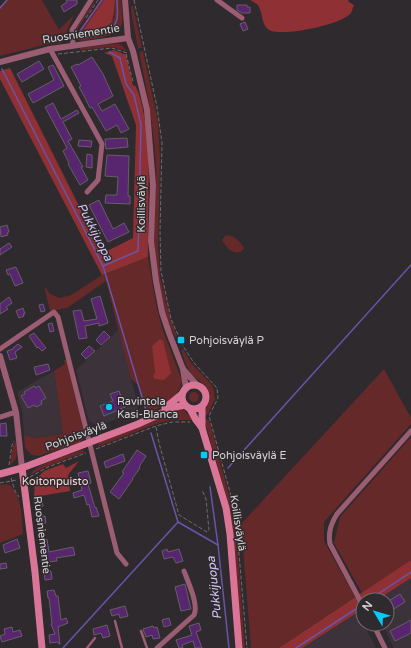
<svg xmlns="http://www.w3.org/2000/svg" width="411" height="648" viewBox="0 0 411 648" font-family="'Varela Round',sans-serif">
  <rect width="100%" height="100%" fill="#2f2a2d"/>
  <!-- built -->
  <g fill="#3c3239">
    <polygon points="119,329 139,411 98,426 89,421 76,370"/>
    <polygon points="54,371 63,434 36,438 24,435 22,412 17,392"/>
    <polygon points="411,578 411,648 394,648 382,624 387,624 387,600 377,600"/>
    <polygon points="359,612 363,621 363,624 364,624 376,648 302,648"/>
  </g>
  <!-- green -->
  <g fill="#65292a">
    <polygon points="6,0 42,0 59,30 74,15 67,30 65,40 61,43 44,45 0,56 0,7"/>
    <path d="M100,0h4l-22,32 32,-13 1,-19h6c0,7 3,19 0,26 -4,11 -29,13 -40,15 -3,-1 -6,-3 -6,-6 -1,-7 15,-27 19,-33l1,1 -18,27v2h2z"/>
    <polygon points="131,6 133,6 142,48 138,48 132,17"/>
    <polygon points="111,44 120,44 127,51 112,47 80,50 80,48"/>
    <path d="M143,51l15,71 2,38 -2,85 2,32 10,40 7,20 -1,1c-17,-29 -22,-71 -22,-104 0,-23 3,-45 2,-67 -2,-39 -9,-77 -17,-115z"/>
    <path d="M226,235c9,1 13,5 18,13l-3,4c-10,2 -14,-4 -19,-12z"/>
    <path d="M148,257l8,47 6,24 20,53c-2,16 -22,28 -35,33l-9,-29 -7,-6 -25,-98 -39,27 -17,3 -6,-25 6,8 10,4 11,-3 31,-20z"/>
    <path d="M183,349l8,14 20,21 3,6 1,9 -7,15 -4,2c0,-8 7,-13 6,-21 -2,-11 -13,-14 -19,-22 -5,-7 -7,-15 -10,-23z"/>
    <polygon points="64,360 67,360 84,433 83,439 80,442 39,456 32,455 25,448 24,435 36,438 63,434 54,371 65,364"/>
    <polygon points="384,369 411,418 411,424 324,522 324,541 355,597 279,648 251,648 241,524"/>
    <circle cx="194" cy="397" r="5"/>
    <polygon points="178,408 183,409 193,420 171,420 156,424 97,447 100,442 146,424 173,409"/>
    <polygon points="204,419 209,420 230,499 236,530 245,648 242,648 233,536 227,500"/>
    <polygon points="411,437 411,560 362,593 334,543 340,517"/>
    <path d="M16,441c1,9 3,18 -6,24l3,-19z"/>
    <path d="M82,450l3,2 -39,15 -16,8c6,-12 39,-20 52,-25z"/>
    <path d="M7,484c15,6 15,37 16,50l-23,9v-58z"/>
  </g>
  <!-- forest -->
  <g fill="#8f3034">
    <path d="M104,0h11c-2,27 -4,33 -32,36l-1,-4z"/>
    <path d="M250,0h98l1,2 5,3c-1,2 -2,6 -3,8 -9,12 -70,24 -82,17 -8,-5 -6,-16 -10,-23 -1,-3 -6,-5 -9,-7z"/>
    <path d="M114,50l12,5 7,31 2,-1c5,10 7,20 9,30 8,47 3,95 4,142l-46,18 -102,-196v-8l10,-3 69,138 18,41 8,5 28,-14 3,-113 -24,-69 -8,-3z"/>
    <polygon points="160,339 163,341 171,373 164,380 155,379 153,376 155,372 152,346"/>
    <polygon points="79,461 68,475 70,491 34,497 35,480 44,471 63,464 66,468"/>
    <polygon points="411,560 411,578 377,600 363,600 363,609 302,648 279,648"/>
  </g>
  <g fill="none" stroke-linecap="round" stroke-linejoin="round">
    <!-- stream -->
    <g stroke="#6756a9" stroke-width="1.5">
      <path d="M102,0l-22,31 1,7c13,-2 32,-3 36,-19 1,-6 0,-13 0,-19"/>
      <polyline points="0,8 7,0"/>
      <polyline points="2,69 103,266 147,414"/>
      <polyline points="103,266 138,251 141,125 134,95 126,84 120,58 109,52"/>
      <polyline points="151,433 178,522 218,545 229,648"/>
      <polyline points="228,468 411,265"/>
      <polyline points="210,487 218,545"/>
      <polyline points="369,600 411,572"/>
      <polyline points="63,648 178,522"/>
      <polyline points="296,648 359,607"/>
    </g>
  </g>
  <!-- building -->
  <g fill="#58256f" stroke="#646066">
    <polygon points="66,0 77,0 77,4 64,12 61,6 67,2"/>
    <polygon points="237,5 247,5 247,7 250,7 250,13 242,13 237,10"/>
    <polygon points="245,22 248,29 243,31 240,24"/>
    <polygon points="92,57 103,74 113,96 98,104 102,111 115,104 129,129 121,133 117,125 106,131 92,107 90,108 84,96 79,87 81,86 71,67 77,64 78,65"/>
    <polygon points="39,61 44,69 22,82 17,74"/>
    <polygon points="53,65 64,86 33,103 28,94 54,80 48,67"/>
    <polygon points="53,103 61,119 77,110 79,113 63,122 72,139 68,141 83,167 81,167 88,180 80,185 68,164 69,163 63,151 67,148 45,107"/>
    <polygon points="127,138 128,147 106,149 105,139"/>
    <polygon points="79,140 92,141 91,147 78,146"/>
    <polygon points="87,154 92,155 92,168 86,167"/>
    <polygon points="107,155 129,156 128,196 130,196 130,204 105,203 106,195 117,195 118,177 105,176"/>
    <polygon points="99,200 113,229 124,223 129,232 108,242 89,205"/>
    <polygon points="7,225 9,232 7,233 8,235 1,237 0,227"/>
    <polygon points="9,243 12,247 0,255 0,249"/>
    <polygon points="16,267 23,283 15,286 10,274 8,275 6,270"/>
    <polygon points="100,296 108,323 99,326 99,323 85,326 87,338 79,339 73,311 81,310 84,321 97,319 91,299"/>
    <polygon points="9,297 12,303 6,307 8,309 0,314 0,304"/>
    <polygon points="43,304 45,311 41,312 39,305"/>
    <polygon points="23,308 25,314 23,314 24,316 19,318 16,311"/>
    <polygon points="52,323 54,331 50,332 48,324"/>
    <polygon points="104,331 110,337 101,345 96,340"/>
    <polygon points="34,333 46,348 42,351 38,347 37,348 29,336"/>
    <polygon points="18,344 22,347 15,352 17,358 10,360 7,351 13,349 13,348"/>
    <polygon points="89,346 95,351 86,359 81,354"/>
    <polygon points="48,364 50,370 36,375 34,367"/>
    <polygon points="34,386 36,388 39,386 46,398 41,401 42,404 36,407 34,405 28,408 21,396 25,394 24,392"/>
    <polygon points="119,391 125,407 104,416 100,406 113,401 110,394"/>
    <polygon points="6,423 7,436 0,436 0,424"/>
    <polygon points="137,450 146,456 139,467 140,468 132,479 133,479 119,499 110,492 124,473 122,472"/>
    <polygon points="123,454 125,461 106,468 104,462"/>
    <polygon points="88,471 91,482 91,483 88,484 95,508 96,507 99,516 92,517 89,504 87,505 84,495 74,498 73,493 82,490 78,473"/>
    <polygon points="42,499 43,506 36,507 35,500"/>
    <polygon points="45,516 46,523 38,524 38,517"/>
    <polygon points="17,539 20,548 5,553 3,545"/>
    <polygon points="41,539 47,539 49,552 73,547 75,555 56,558 57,561 45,562 45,560 44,560 43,554 44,554"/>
    <polygon points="167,549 168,552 179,549 183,561 176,563 173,557 164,559 162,551"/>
    <polygon points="6,563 7,568 0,569 0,564"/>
    <polygon points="51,571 52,579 45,580 44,572"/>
    <polygon points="185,584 191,609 181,611 175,587"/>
    <polygon points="54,590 56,596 58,596 61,620 66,618 68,623 58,627 60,644 59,644 58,642 50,643 49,635 55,634 51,624 52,624 49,598 48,598 47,591"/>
    <polygon points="400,594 405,602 387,613 387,602"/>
    <polygon points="125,606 128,616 120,618 119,614 112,616 110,610"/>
    <polygon points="169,618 171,625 164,627 162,620"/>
    <polygon points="411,620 411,633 395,641 390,631"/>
    <polygon points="199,623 201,630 196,632 202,648 195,648 193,641 182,645 183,648 179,648 176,640 192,635 189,626"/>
    <polygon points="107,625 110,636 103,638 101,633 94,635 93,629"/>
    <polygon points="153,626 154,628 157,627 160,638 153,639 152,635 146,637 143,629"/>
    <polygon points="12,627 13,632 20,630 22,636 2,642 0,636 5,634 4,629"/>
  </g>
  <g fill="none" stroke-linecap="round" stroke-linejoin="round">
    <!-- path -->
    <g stroke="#706c6f" stroke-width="1" stroke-dasharray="4 2" stroke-linecap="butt">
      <polyline points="134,0 157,107 162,143 160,232 161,271 171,319 183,346 194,363 217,388 218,398 209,416 230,492 237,530 247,648"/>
      <polyline points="86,18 98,0"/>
      <polyline points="58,54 112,48 127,53"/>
      <polyline points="126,54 133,82"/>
      <polyline points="156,427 159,443 179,515 207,532 209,530 206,499 202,490"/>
      <polyline points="96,449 156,426 172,422 190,422"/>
      <polyline points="9,465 12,445 14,441"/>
      <polyline points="30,477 48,467 86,453"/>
      <polyline points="11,478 15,491 19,497"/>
      <polyline points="0,483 17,480"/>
    </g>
    <!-- service -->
    <g stroke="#9b5d71" stroke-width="2.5">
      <polyline points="115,621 122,648"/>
      <polyline points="141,631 147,648"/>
      <polyline points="87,648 95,638"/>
    </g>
    <!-- minor -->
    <g stroke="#9b5d71" stroke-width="5">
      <polyline points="217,0 242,18"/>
      <polyline points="73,45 72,30 91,0"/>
      <polyline points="50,49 102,144 98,180 87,192"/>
      <polyline points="0,349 54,312 58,317 117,553 126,564"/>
      <polyline points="0,417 16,412"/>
      <path d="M363,606l-33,-62c-2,-12 1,-20 7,-30l74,-83"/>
      <polyline points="373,624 385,648"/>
      <path d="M157,648l37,-33c5,-10 -6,-33 -10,-44"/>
    </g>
    <!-- tertiary -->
    <g stroke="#9b5d71" stroke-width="6">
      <polyline points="125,0 128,38 133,51 147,110 153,185 151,241 156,281 162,312 169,333 183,369 186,388"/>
      <polyline points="0,62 50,49 128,38"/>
      <polyline points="0,356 16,412 22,468"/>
      <polyline points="183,369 197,385"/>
    </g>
    <!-- secondary -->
    <g stroke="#d97698" stroke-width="7">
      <circle cx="194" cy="397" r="12"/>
      <polyline points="202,407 202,428 226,508 230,534 239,648"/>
      <polyline points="165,408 182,394"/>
      <polyline points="190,409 196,420 202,428"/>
      <polyline points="22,468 35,572 42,648"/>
      <polyline points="0,474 22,468 138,424 175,407 185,405"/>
    </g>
  </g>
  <!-- markers -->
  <g fill="#06cbf9" stroke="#2f2a2d" stroke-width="1.5">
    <rect x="177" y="336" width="8" height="8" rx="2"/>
    <circle cx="109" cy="407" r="4"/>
    <rect x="200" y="451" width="8" height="8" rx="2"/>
  </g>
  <g text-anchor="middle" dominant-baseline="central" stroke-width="3" stroke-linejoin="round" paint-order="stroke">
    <!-- street labels -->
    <g font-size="11" fill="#d6d3d5" stroke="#2f2a2d">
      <text transform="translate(81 34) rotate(-9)">Ruosniementie</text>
      <text transform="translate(141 204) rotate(-90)">Koillisväylä</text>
      <text transform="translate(76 436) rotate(-21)">Pohjoisväylä</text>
      <text transform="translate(238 523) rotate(81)">Koillisväylä</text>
      <text transform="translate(42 535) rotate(83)">Ruosniementie</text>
    </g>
    <!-- poi labels -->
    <g font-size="11" fill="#d6d3d5" stroke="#2f2a2d" text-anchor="start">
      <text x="189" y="340">Pohjoisväylä P</text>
      <text x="117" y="401">Ravintola<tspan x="117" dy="13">Kasi-Blanca</tspan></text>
      <text x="212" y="455">Pohjoisväylä E</text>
    </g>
    <!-- park labels -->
    <g font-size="11" fill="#f7dbd9" stroke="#2f2a2d">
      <text x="55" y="481">Koitonpuisto</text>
    </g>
    <!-- water labels -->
    <g font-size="12" font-style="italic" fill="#d0caf8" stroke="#2f2a2d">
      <text transform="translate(95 232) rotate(63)">Pukkijuopa</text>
      <text transform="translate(214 588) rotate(-96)">Pukkijuopa</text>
    </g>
  </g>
  <!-- north arrow -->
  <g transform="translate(375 612) rotate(308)"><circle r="19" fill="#2f2a2d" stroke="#726e70"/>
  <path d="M0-3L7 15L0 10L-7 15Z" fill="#06cbf9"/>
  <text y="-6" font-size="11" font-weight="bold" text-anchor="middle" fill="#d6d3d5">N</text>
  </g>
</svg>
